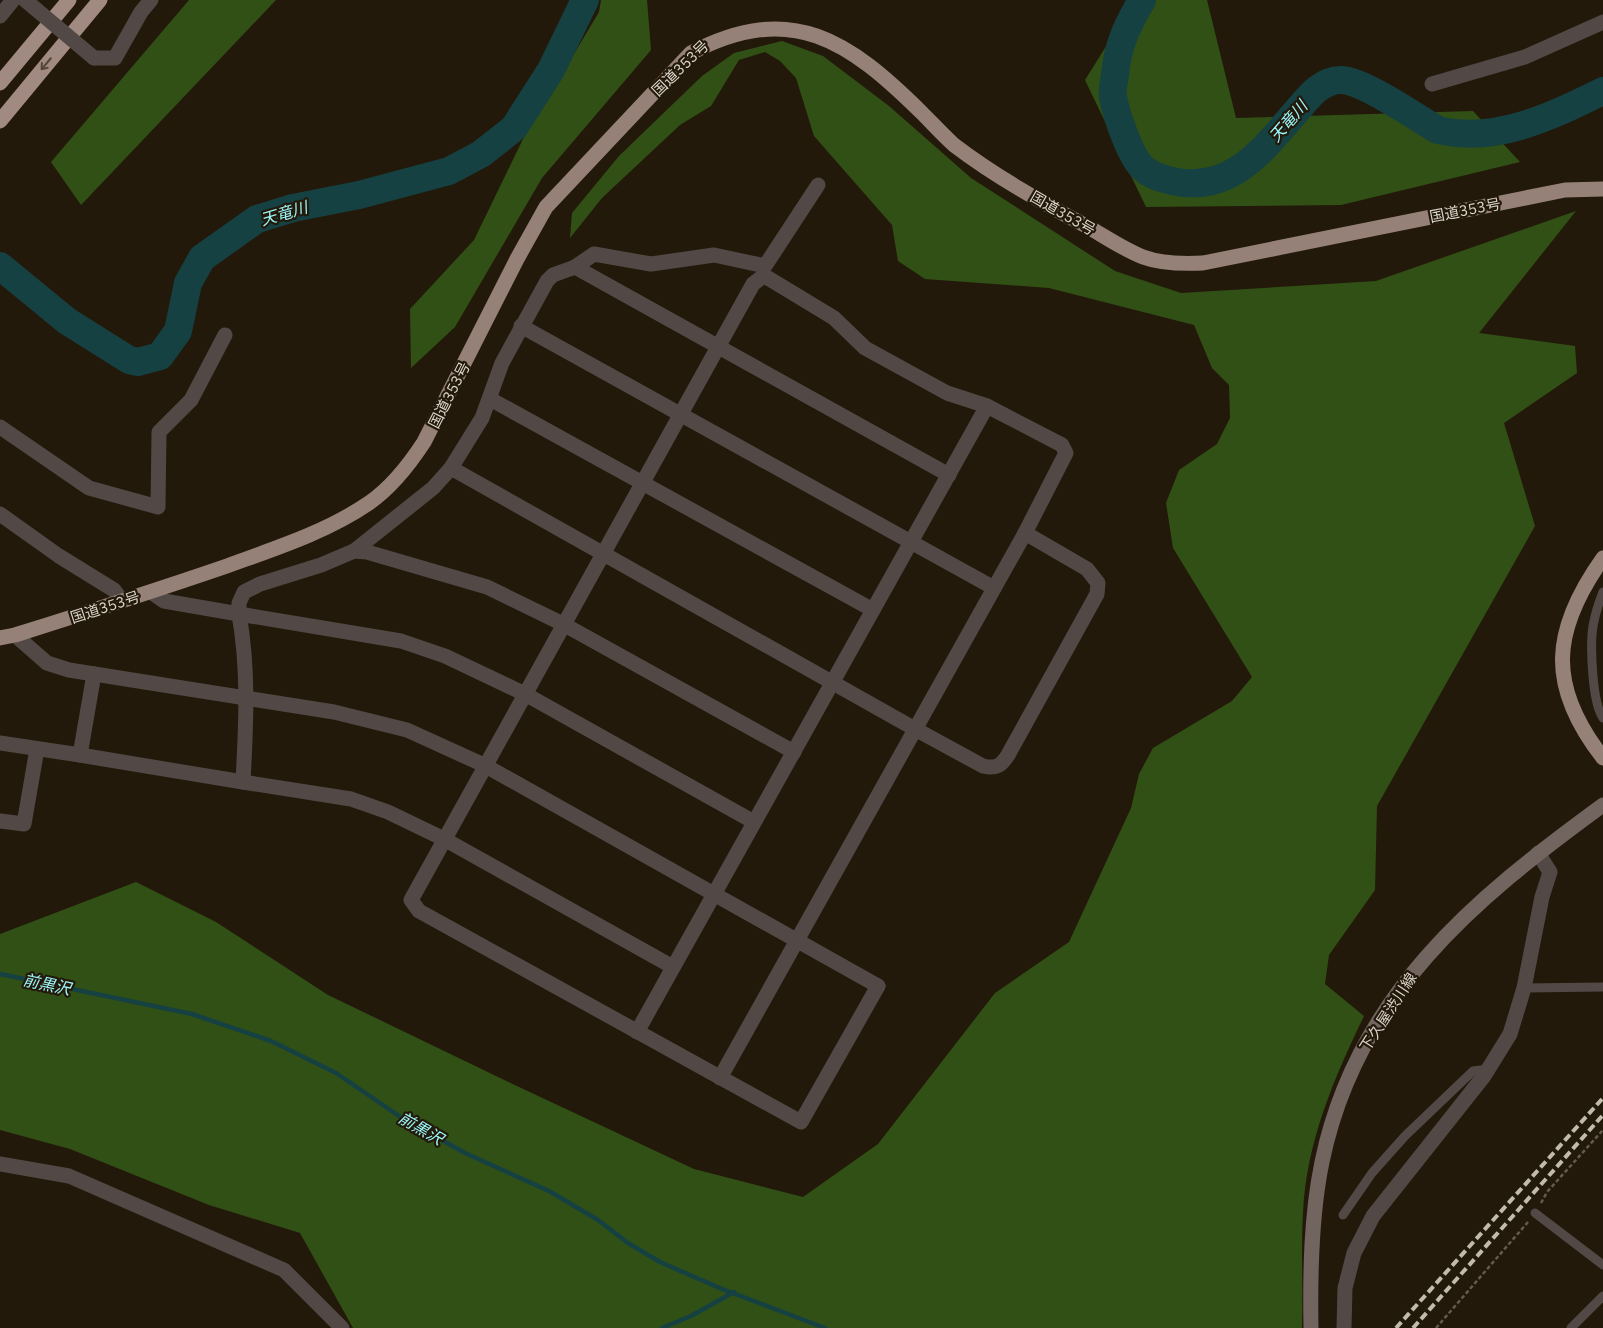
<svg xmlns="http://www.w3.org/2000/svg" width="1603" height="1328" viewBox="0 0 1603 1328" font-family="'IBM Plex Sans','Noto Sans JP',sans-serif">
  <rect width="100%" height="100%" fill="#23190a"/>
  <!-- forest -->
  <g fill="#315015">
    <polygon points="189,0 276,0 81,205 51,162"/>
    <polygon points="601,0 647,0 651,50 542,178 455,327 411,368 410,309 474,240 523,139 599,12"/>
    <polygon points="1135,0 1207,0 1236,118 1473,111 1520,162 1341,205 1146,207 1085,80"/>
    <path d="M782,41l41,15 66,50 82,72 144,93 66,22 195,-12 200,-70 -97,122 96,13 2,27 -73,50 31,103 -158,280 -2,84 -46,65 -4,29 39,32c-30,62 -58,127 -61,197 -2,38 0,77 -1,115h-949l-53,-95 -91,-28 -139,-56 -70,-19v-196l136,-52 80,40 112,73 191,92 175,82 109,28 75,-53 117,-151 74,-51 62,-134 8,-34 14,-26 79,-47 20,-24 -79,-129 -7,-45 13,-33 38,-26 13,-26 -1,-33 -17,-17 -18,-43 -145,-37 -124,-9 -27,-18 -6,-36 -78,-89 -18,-58 -16,-17 -15,-9 -26,8 -28,46 -31,19 -78,73 -32,40 2,-25 47,-57 83,-80 32,-23z"/>
  </g>
  <g fill="none" stroke-linecap="round" stroke-linejoin="round">
    <!-- stream -->
    <g stroke="#164142" stroke-width="4.5">
      <polyline points="0,974 192,1014 271,1041 336,1073 402,1118 465,1153 549,1191 598,1220 628,1243 660,1262 722,1289 825,1328"/>
      <polyline points="662,1328 691,1316 734,1292"/>
    </g>
    <!-- river -->
    <g stroke="#164142" stroke-width="28">
      <path d="M1142,0c-15,26 -24,44 -27,74 -1,7 -3,16 -2,23 3,17 18,62 31,72 7,6 16,9 24,11 63,17 96,-32 133,-74 10,-12 22,-26 40,-26 22,0 76,38 97,50 58,14 114,-14 165,-39"/>
      <polyline points="0,266 67,321 129,360 138,362 160,356 178,331 188,283 202,258 257,219 293,208 359,195 449,171 481,154 514,128 551,70 585,0"/>
    </g>
    <!-- path -->
    <g stroke="#645b4e" stroke-width="2.5" stroke-dasharray="4 2.5" stroke-linecap="butt">
      <polyline points="1541,1203 1547,1192 1603,1130"/>
      <polyline points="1436,1328 1528,1222"/>
    </g>
    <!-- service -->
    <g stroke="#524946" stroke-width="9">
      <path d="M1603,592c-4,10 -8,23 -10,34 -3,19 -1,77 10,92"/>
      <polyline points="1524,988 1603,987"/>
      <polyline points="1535,1213 1603,1265"/>
      <polyline points="1343,1215 1372,1173 1405,1136 1473,1071 1489,1069"/>
      <polyline points="1571,1328 1603,1296"/>
    </g>
    <!-- minor -->
    <g stroke="#524946" stroke-width="15">
      <polyline points="0,16 13,0"/>
      <polyline points="94,58 115,58 141,12 151,0"/>
      <polyline points="1432,84 1525,57 1603,22"/>
      <polyline points="575,267 594,254 651,264 714,255 765,266 818,185"/>
      <polyline points="521,326 994,588"/>
      <polyline points="490,399 873,610"/>
      <polyline points="0,427 89,488 158,507 159,432 191,400 225,335"/>
      <path d="M451,468l464,261 68,37c13,3 18,0 25,-11l89,-161 1,-11 -11,-14 -62,-36"/>
      <polyline points="0,514 59,556 114,590 122,601"/>
      <polyline points="354,551 367,552 487,587 563,624 794,752"/>
      <polyline points="151,592 164,601 239,614 239,603 244,592 260,584 321,565 354,551 433,488 451,468 482,418 502,363 547,281 553,275 575,267 949,475"/>
      <polyline points="94,674 80,755 243,782"/>
      <polyline points="0,743 80,755"/>
      <polyline points="0,821 24,824 37,749"/>
      <path d="M673,967l-229,-128 -56,-27 -37,-13 -108,-17c3,-57 6,-112 -4,-168l162,27 44,15 80,38 229,128"/>
      <polyline points="637,1032 987,406"/>
      <path d="M720,1078l305,-545 41,-80 -4,-8 -75,-39 -40,-13 -82,-45 -31,-30 -66,-40 -6,-1 -9,7 -35,63 -307,553 8,11c127,70 254,141 382,211l77,-136"/>
      <polyline points="0,1164 69,1176 284,1270 342,1328"/>
      <polyline points="1344,1328 1345,1288 1354,1253 1373,1216 1484,1076 1510,1034 1524,988 1542,897 1550,872 1538,853"/>
    </g>
    <!-- tertiary -->
    <polyline stroke="#524946" stroke-width="15" points="15,635 47,663 69,670 334,712 407,730 484,765 878,986"/>
    <!-- secondary -->
    <path stroke="#72645e" stroke-width="15" d="M1311,1328c-1,-55 0,-113 11,-166 34,-166 152,-263 281,-357"/>
    <!-- trunk -->
    <g stroke="#958178" stroke-width="15">
      <path d="M1603,558c-52,73 -56,128 0,200"/>
      <path d="M0,638l15,-3c70,-22 139,-44 209,-68 49,-18 101,-34 145,-64 23,-16 40,-38 55,-61l93,-183 29,-52 145,-154c101,-53 158,-12 231,60 10,10 21,22 32,32 42,32 89,58 136,83 17,10 35,22 53,29 19,7 40,7 60,6l362,-73 38,-1"/>
    </g>
    <!-- motorway -->
    <g stroke="#a08a81" stroke-width="15">
      <polyline points="0,83 69,0"/>
      <polyline points="0,121 100,0"/>
    </g>
    <!-- rail -->
    <g stroke="#c0baaf" stroke-width="4" stroke-dasharray="8 4" stroke-linecap="butt">
      <polyline points="1396,1328 1603,1098"/>
      <polyline points="1413,1328 1603,1115"/>
    </g>
    <!-- minor-bridge -->
    <polyline stroke="#524946" stroke-width="15" points="25,0 94,58"/>
  </g>
  <!-- one-way arrows -->
  <defs><path id="oneway-shaft" d="M-6 0H5M1.5-3L5.5 0L1.5 3" fill="none" stroke-width="1.6" stroke-linecap="round" stroke-linejoin="round" transform="scale(1.25)"/></defs>
  <use stroke="#55463a" href="#oneway-shaft" transform="translate(46 64) rotate(130)"/>
  <g text-anchor="middle" dominant-baseline="central" stroke-width="4.5" stroke-linejoin="round" paint-order="stroke">
    <!-- street labels -->
    <g font-size="15" fill="#dbd5cb" stroke="#23190a">
      <text transform="translate(680 68) rotate(-44)">国道353号</text>
      <text transform="translate(1465 210) rotate(-11)">国道353号</text>
      <text transform="translate(1063 213) rotate(30)">国道353号</text>
      <text transform="translate(449 395) rotate(-63)">国道353号</text>
      <text transform="translate(105 607) rotate(-18)">国道353号</text>
      <text transform="translate(1388 1012) rotate(-57)">下久屋渋川線</text>
    </g>
    <!-- water labels -->
    <g font-size="16" font-style="italic" fill="#9bf7fa" stroke="#23190a">
      <text transform="translate(1288 121) rotate(-49)">天竜川</text>
      <text transform="translate(284 213) rotate(-16)">天竜川</text>
      <text transform="translate(47 984) rotate(12)">前黒沢</text>
      <text transform="translate(421 1128) rotate(30)">前黒沢</text>
    </g>
  </g>
</svg>
